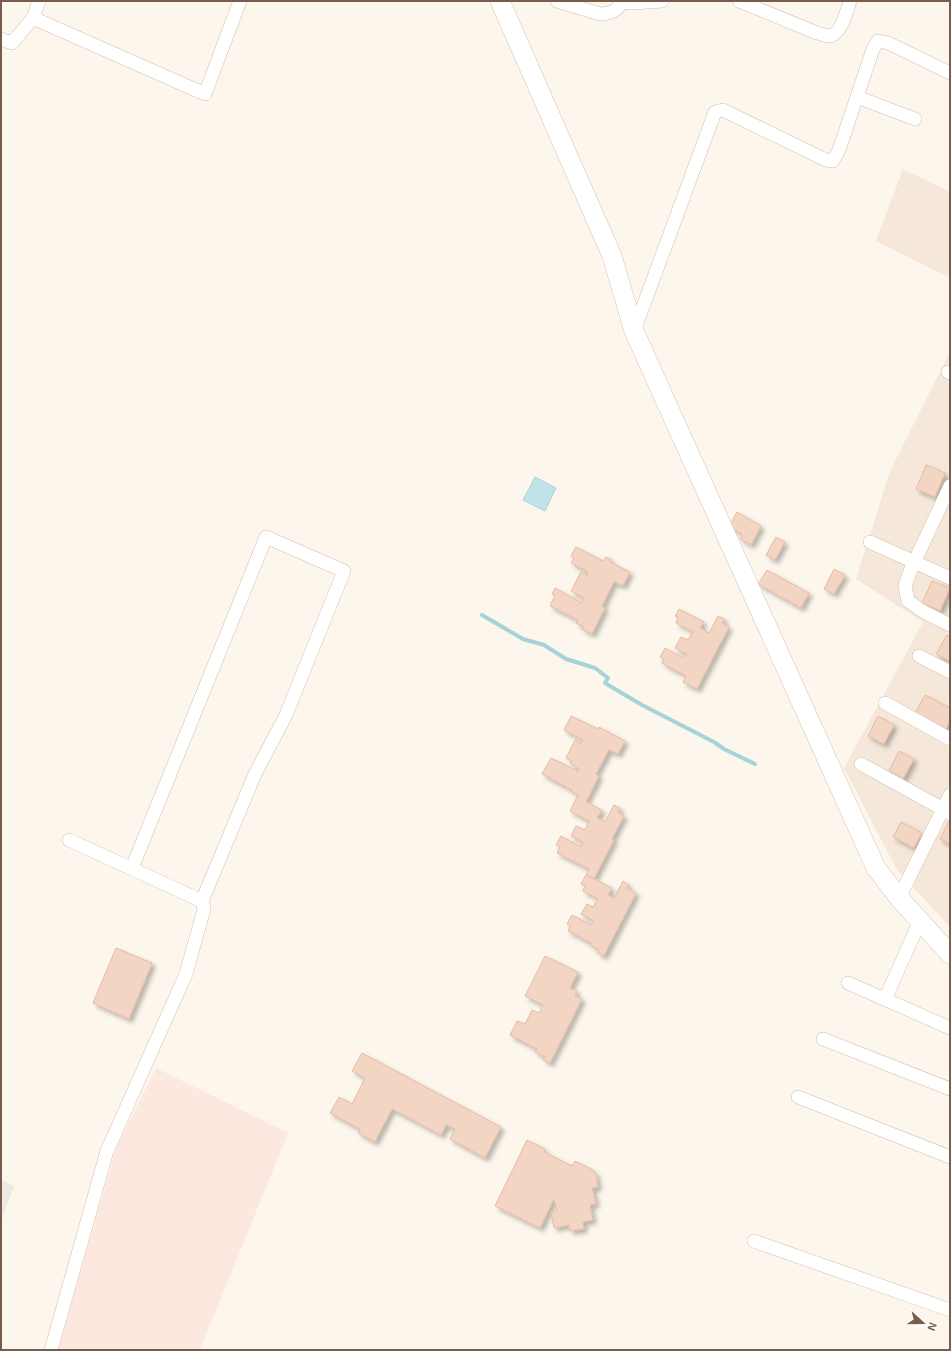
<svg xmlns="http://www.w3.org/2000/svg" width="951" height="1351" viewBox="0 0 951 1351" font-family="Arial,sans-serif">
  <defs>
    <filter id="shadow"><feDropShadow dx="3.5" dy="3.5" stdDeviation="2" flood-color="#0004"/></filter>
  </defs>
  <rect width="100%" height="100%" fill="#fdf6ec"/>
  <!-- residential -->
  <g fill="#f5e8da">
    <polygon points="903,169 950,192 950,278 876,241"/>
    <polygon points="950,352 950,927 897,870 844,768 923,622 856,579 890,471"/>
  </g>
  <!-- commercial -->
  <polygon fill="#fde8e0" points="156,1068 288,1133 200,1350 58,1350 117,1146"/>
  <!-- industrial -->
  <polygon fill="#efe9e4" points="1,1180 14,1186 1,1222"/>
  <!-- water -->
  <polygon fill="#bfe3e8" stroke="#a5d3da" points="535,477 556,488 545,511 523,500"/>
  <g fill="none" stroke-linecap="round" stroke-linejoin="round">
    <!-- stream -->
    <polyline stroke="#a5d3da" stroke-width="4" points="482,615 523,639 544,645 566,659 595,668 608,678 605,683 642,705 714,742 724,749 755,764"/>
  </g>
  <!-- building -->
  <g fill="#f3d5c3" stroke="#e6bba3" filter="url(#shadow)">
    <polygon points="926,465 945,473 935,497 916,489"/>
    <polygon points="737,512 761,526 751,545 740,539 742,534 729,527"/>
    <polygon points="776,537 785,542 775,560 766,555"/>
    <polygon points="576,547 603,561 606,557 611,559 610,562 630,572 623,586 614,582 602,606 605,608 592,634 582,629 583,626 576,623 578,620 550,606 555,595 552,594 555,588 582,603 584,598 571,591 581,572 587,575 588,572 571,563 574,558 571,556"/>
    <polygon points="834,569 845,575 834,594 824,589"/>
    <polygon points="767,570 809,593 801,608 758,584"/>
    <polygon points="932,581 950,588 940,611 922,603"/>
    <polygon points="679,609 704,622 700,628 709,633 718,616 725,619 722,623 729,627 697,689 683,682 686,676 662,663 664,659 660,657 665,648 684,658 687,654 675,648 681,637 688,640 693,632 676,623 678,618 675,616"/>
    <polygon points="947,635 950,637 950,661 936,654"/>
    <polygon points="925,695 950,708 950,721 945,731 914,715"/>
    <polygon points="571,716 598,729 599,727 625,741 618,754 609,750 596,774 599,776 586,802 602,810 597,818 605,822 614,805 620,808 618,812 624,816 612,839 614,840 594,879 586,875 589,869 557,853 560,847 556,845 561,836 581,847 583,842 571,836 576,826 585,830 589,821 570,811 578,795 571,791 572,790 542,774 551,758 578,771 579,769 571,764 572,762 566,758 575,740 581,743 583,740 564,730"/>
    <polygon points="878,716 894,725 884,744 868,736"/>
    <polygon points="899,751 914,759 903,779 889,771"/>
    <polygon points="949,821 950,821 950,844 940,839"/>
    <polygon points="901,822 922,833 914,848 893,837"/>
    <polygon points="586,875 612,888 608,895 614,898 623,881 629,885 627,888 636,893 604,956 597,953 599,950 590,945 591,943 568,931 570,925 567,924 572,915 591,925 594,921 581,914 587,904 593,907 598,899 583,891 585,886 581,884"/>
    <polygon points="116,948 152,963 129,1019 93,1003"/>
    <polygon points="545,956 578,972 570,988 577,991 575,996 582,999 550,1063 543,1060 545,1057 535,1052 537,1049 510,1035 517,1021 525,1024 532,1010 539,1013 543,1005 525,996"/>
    <polygon points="362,1053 501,1127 485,1158 450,1139 455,1129 446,1125 441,1135 392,1109 375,1142 358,1133 360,1129 330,1113 339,1097 352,1104 365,1078 352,1071"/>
    <polygon points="527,1140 545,1149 544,1152 572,1166 575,1161 591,1169 596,1174 598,1187 592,1188 596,1204 590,1205 593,1220 583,1222 584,1229 570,1231 569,1225 554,1228 551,1213 557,1212 554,1199 540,1228 495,1206"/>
  </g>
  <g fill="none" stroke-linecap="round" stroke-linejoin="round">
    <!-- minor casing -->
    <g stroke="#d1beb0" stroke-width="14">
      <g id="minor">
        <path d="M557,1l43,13c9,0 19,-3 22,-13"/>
        <path d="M739,1l78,32c4,1 9,3 13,3 11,-2 17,-25 20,-35"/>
        <polyline points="622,2 633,3 662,1"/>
        <polyline points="33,18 205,94 240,1"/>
        <polyline points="1,39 12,43 33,18 39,1"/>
        <polyline points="857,97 915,119"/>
        <polyline points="634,331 715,112 723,110 826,160 833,161 839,150 873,49 878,41 888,43 950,73"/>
        <polyline points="948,372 950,373"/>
        <polyline points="950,486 911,569 905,586 908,601 924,612 950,625"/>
        <polyline points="870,542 950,578"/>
        <polyline points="919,656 950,672"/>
        <polyline points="885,703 950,739"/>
        <polyline points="861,764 943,809 899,898"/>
        <polyline points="950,795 943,809 950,813"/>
        <polyline points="69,840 202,901"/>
        <polyline points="848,983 950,1028"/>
        <polyline points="885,999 920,921"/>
        <polyline points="823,1039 950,1089"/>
        <polyline points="798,1097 950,1157"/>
        <polyline points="754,1241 950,1310"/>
        <polyline points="51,1350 107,1151 186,974 204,909 202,901 255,774 286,715 344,571 266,537 132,868"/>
      </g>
    </g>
    <!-- secondary casing -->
    <g stroke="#d6c0b0" stroke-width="20">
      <polyline id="secondary" points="500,1 612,256 634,331 876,868 899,898 950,954"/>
    </g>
    <!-- minor -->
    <use href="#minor" stroke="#fff" stroke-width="13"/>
    <!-- secondary -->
    <use href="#secondary" stroke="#fff" stroke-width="19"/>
  </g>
  <!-- border -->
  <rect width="951" height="1351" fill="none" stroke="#7a5c4d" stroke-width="4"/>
  <!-- north arrow -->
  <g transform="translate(923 1323) rotate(111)" stroke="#fffaf3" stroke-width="3" paint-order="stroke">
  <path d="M0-3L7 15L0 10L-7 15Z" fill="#7a5c4d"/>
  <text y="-6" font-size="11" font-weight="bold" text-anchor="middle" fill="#7a5c4d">N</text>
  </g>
</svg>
